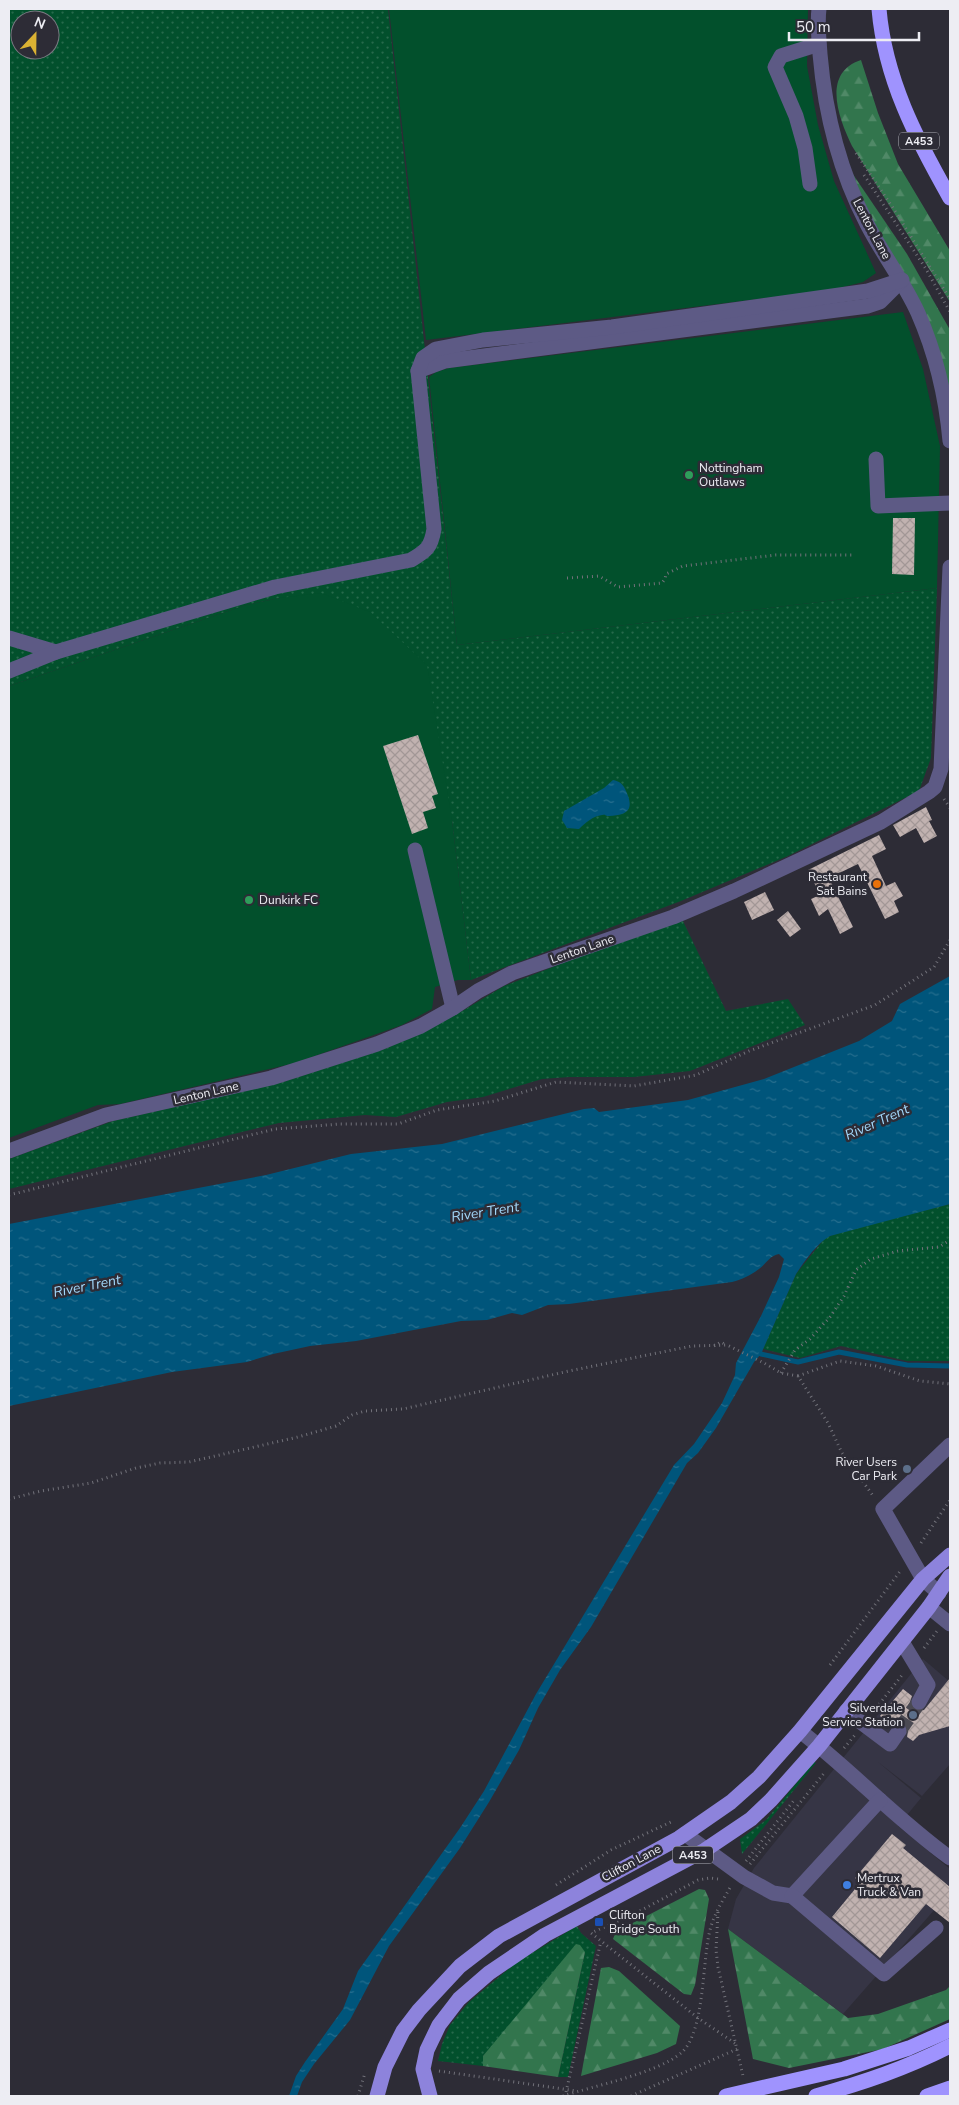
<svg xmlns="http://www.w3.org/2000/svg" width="959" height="2105" viewBox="0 0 959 2105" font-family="'Nunito Sans',sans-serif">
  <defs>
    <pattern id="grass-dots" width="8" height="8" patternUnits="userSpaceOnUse" patternTransform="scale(1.25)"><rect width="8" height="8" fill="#02502c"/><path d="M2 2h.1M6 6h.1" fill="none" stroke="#276a4b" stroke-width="1.8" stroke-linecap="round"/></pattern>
    <pattern id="forest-firs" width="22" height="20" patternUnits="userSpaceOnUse" patternTransform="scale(1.25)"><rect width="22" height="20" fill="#32754d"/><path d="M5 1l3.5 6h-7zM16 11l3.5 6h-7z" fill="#508967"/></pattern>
    <pattern id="water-ripples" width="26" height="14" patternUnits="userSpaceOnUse" patternTransform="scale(1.25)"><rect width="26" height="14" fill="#00557b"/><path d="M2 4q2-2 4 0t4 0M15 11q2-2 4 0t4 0" fill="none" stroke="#266e8e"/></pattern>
    <pattern id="building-cross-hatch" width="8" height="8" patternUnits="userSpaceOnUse" patternTransform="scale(1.25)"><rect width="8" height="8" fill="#c1b2b0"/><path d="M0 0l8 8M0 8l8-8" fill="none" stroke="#a29796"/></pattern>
  </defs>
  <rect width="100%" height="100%" fill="#2d2c36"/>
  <!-- built -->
  <polygon fill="#363545" points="923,1659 950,1682 950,1764 922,1796 878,1762 921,1798 898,1826 950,1869 950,1892 843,2014 728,1929 736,1899 754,1868"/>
  <!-- grass -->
  <g fill="url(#grass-dots)" fill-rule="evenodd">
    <path d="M9,9h379l69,636 480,-57 -6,170 -12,33 -131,65 -107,45 -210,79 -19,-160 -172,-222 -34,7 -237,81zM20,20h30v30h-30z"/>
    <polygon points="681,917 726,1011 788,999 805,1025 690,1071 634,1077 569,1077 542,1079 483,1097 447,1102 396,1117 365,1115 279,1123 9,1189 9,1159 113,1121 283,1082 387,1048 464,1010 504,986"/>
    <polygon points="950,1204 950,1361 907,1361 841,1346 800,1358 763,1349 796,1274 825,1238 843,1231"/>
    <polygon points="814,1762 816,1763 742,1854 740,1839 766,1820"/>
    <polygon points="577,1926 581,1933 596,1946 568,2077 558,2077 585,1952 483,2056 483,2066 438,2061 442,2044 450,2025 469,2002 517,1962"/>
  </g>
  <!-- forest -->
  <g fill="url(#forest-firs)">
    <path d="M861,60l17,53 20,51 52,87v51l-98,-156c-13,-27 -31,-73 9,-86z"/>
    <polygon points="848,167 907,254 950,330 950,401"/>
    <polygon points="699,1889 705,1890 709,1899 695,1985 691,1995 684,1994 613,1939 615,1934 623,1928"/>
    <polygon points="728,1929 848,2018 878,2014 946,1990 950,1986 950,2019 883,2049 789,2068 753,2059"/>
    <polygon points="576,1944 580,1945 585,1952 558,2077 483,2066 483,2056"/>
    <polygon points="609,1967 619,1971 680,2026 676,2044 657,2053 581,2076 601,1968"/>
  </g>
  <!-- garden -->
  <g fill="#02502c">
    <polygon points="389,9 808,9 807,66 818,125 834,181 876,273 863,282 831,290 426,340"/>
    <polygon points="903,312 923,369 940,446 937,588 457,645 429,377 436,372 449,368"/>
    <polygon points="321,593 370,612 427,665 452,820 471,980 458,980 435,987 432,1009 402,1025 295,1063 120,1104 98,1105 9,1138 9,686 246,605 280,598"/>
  </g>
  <!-- water -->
  <g fill="url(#water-ripples)">
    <path d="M613,780c6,1 10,4 12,9 9,18 6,26 -16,27 -6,0 -1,-2 -7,-1 -9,1 -17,8 -23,14l-12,-1 -5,-8 2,-9 40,-23z"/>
    <path d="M950,976v228l-120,32c-14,8 -25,25 -34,38l-35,80 -7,8 -38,66 -18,25 -11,10 -96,164 -31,43 -22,38 -19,42 -30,52 -29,46 -71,98 -39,74 -36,44 -12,18 -5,14h-8l7,-20 9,-14 38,-53 15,-38 102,-143 24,-37 52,-97 138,-229 20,-21 28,-41 13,-28 1,-12 25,-47 18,-39 5,-18 -5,-5c-10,2 -12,9 -20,15 -8,6 -16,10 -27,13l-163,22 -21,1 -26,10 -10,-2 -25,7 -26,1 -105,20 -46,5 -37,8 -26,8 -75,10 -163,34v-182l257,-49 85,-21 91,-10 142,-35 10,-1 5,4 89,-12 76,-21 95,-38 33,-20 8,-17z"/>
  </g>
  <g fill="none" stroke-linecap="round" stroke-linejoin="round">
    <!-- stream -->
    <polyline stroke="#00557b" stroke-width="5" points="761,1354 798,1362 839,1352 907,1365 950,1366"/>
  </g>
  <!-- building -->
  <g fill="url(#building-cross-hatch)">
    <polygon points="893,518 915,518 914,575 892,574"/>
    <polygon points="418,735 438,794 432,796 436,808 423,812 428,828 412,834 383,746"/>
    <polygon points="926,807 932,820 929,821 937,836 924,843 916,828 900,837 893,825"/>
    <polygon points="879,835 886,849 872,856 886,886 895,882 903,896 894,901 899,912 885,919 858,864 829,878 853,927 840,934 828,909 819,916 811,899 820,895 808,870"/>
    <polygon points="765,892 774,910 752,920 744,902"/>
    <polygon points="788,911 801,929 790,937 777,920"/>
    <polygon points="950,1678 950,1726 919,1735 913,1741 907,1737 908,1731 905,1724 899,1722 892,1725 880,1716 903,1689 912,1696 910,1702 911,1707 919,1711 924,1710"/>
    <polygon points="892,1834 906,1845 903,1848 950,1887 950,1923 926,1904 880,1958 832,1917 860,1883 855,1878"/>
  </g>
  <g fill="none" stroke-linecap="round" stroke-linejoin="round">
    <!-- minor-tunnel -->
    <polyline stroke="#4a4952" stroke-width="15" stroke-dasharray="15 8" stroke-linecap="butt" points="899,1731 919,1702"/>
    <!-- path -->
    <g stroke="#72727a" stroke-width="3" stroke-dasharray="1 4" stroke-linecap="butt">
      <polyline points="856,153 893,208 950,299"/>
      <polyline points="864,175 926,269 950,312"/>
      <polyline points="567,578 599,576 618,587 662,583 665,579 666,574 683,566 776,555 852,555"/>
      <polyline points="944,799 950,808"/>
      <polyline points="9,1195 275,1129 340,1124 398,1124 437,1110 495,1101 556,1082 634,1086 696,1075 749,1051 875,1005 934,967 950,940"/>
      <polyline points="714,1346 721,1342 726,1345"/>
      <polyline points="781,1373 795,1350 810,1339 830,1317 844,1296 856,1270 871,1259 898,1251 939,1247 950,1240"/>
      <polyline points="798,1376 840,1361 876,1366 920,1381 950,1384"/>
      <polyline points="9,1499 41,1491 91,1483 136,1468 160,1463 189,1462 298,1437 336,1426 352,1415 365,1411 403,1409 569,1371 692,1346 727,1345 764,1363 781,1373 798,1376 828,1423 842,1453 874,1497"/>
      <polyline points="921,1543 950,1500"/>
      <polyline points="924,1648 937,1631"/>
      <polyline points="830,1665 901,1570"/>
      <polyline points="873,1712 903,1674"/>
      <polyline points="844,1748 855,1735"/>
      <polyline points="746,1861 795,1799"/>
      <polyline points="750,1864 825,1772"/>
      <polyline points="718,1879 710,1878 698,1880 636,1913 591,1933 698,2018 736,2044"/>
      <polyline points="556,1885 611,1850 673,1821"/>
      <polyline points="718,1912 716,1950 718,1967 743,2076"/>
      <polyline points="439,2071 577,2091"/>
      <polyline points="566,2092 601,1941"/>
      <polyline points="358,2096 365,2073"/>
      <path d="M563,2096c30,-10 95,-23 118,-43 24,-20 21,-92 29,-123 4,-16 13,-30 21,-44"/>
      <polyline points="631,2096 737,2049"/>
    </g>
    <!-- minor -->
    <g stroke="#5d5a85" stroke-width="15">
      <path d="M819,9c-2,14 0,30 1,45 5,59 20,118 47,170 16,31 37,58 51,89 18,41 28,84 32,128"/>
      <polyline points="810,184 805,148 796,116 775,67 781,56 819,44"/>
      <polyline points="418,371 445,361 868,306 880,302 900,282"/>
      <polyline points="876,459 878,506 950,503"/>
      <path d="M9,638l47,14 219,-65 136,-27c15,-9 20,-12 23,-31l-16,-158 5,-13 13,-9 47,-9 129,-13 256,-36 34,-11"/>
      <polyline points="9,671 56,652"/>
      <polyline points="415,850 453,1008"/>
      <polyline points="9,1151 106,1115 271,1078 377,1044 421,1026 453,1008 478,991 512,973 673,917 734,891 881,822 929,792 935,787 941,769 950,567"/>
      <polyline points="939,1593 923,1579 883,1509 950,1445"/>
      <polyline points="929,1607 950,1624"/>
      <polyline points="902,1642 928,1685 919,1702"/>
      <polyline points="846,1711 890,1744 899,1731"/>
      <path d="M800,1731c52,40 97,89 150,127"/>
      <polyline points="685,1834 744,1877 773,1893 792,1896 880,1800"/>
      <polyline points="792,1896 884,1974 936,1928"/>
    </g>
    <!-- major -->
    <g stroke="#8d83dc" stroke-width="15">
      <polyline points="377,2096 385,2067 403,2031 419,2010 460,1966 499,1936 679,1838 731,1802 759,1777 800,1731 923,1579 950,1555"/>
      <polyline points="430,2096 423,2069 427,2050 439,2025 459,1999 489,1973 545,1935 705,1850 751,1819 771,1800 819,1746 929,1607 950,1576"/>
    </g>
    <!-- highway -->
    <g stroke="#9f93fe" stroke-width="15">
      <path d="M879,9c6,70 37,129 71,189"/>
      <polyline points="726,2096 844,2069 909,2048 950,2030"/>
      <path d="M816,2096c49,-14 88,-27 134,-50"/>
      <polyline points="927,2096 950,2088"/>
    </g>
  </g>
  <!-- markers -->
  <g fill="#2e9e5b" stroke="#2d2c36" stroke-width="2">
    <circle cx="689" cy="475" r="5"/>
    <circle cx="249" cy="900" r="5"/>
  </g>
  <circle fill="#e8710a" stroke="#2d2c36" stroke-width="2" cx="877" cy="884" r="5"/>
  <g fill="#5c6f8a" stroke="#2d2c36" stroke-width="2">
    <circle cx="907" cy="1469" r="5"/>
    <circle cx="913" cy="1715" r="5"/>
  </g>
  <circle fill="#3f7fe0" stroke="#2d2c36" stroke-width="2" cx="847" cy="1885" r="5"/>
  <rect fill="#1a4fb4" stroke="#2d2c36" stroke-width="2" x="594" y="1917" width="10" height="10" rx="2.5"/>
  <g text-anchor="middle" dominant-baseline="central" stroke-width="5" stroke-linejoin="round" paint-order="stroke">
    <!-- shield labels -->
    <g fill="#2d2c36" stroke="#b3b3ba" stroke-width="1">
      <rect x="899" y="132.5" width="40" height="17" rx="4"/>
      <rect x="673" y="1846.5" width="40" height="17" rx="4"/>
    </g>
    <g font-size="11" font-weight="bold" fill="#ededf3">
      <text x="919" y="141">A453</text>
      <text x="693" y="1855">A453</text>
    </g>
    <!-- street labels -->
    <g font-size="12" fill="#ededf3" stroke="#2d2c36">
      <text transform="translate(872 229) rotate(62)">Lenton Lane</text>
      <text transform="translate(582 949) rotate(-19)">Lenton Lane</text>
      <text transform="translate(206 1093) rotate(-13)">Lenton Lane</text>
      <text transform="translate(631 1863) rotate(-28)">Clifton Lane</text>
    </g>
    <!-- poi labels -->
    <g font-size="12" fill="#ededf3" stroke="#2d2c36" text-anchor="start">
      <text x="699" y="468">Nottingham<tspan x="699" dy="14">Outlaws</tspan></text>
      <text x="867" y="877" text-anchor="end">Restaurant<tspan x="867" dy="14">Sat Bains</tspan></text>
      <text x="259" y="900">Dunkirk FC</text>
      <text x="897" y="1462" text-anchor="end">River Users<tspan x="897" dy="14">Car Park</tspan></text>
      <text x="903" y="1708" text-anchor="end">Silverdale<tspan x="903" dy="14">Service Station</tspan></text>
      <text x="857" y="1878">Mertrux<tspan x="857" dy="14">Truck &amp; Van</tspan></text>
      <text x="609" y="1915">Clifton<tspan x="609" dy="14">Bridge South</tspan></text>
    </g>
    <!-- water labels -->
    <g font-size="14" font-style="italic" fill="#a2d8fb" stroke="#2d2c36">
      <text transform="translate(877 1122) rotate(-24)">River Trent</text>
      <text transform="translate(485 1212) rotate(-9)">River Trent</text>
      <text transform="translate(87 1286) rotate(-11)">River Trent</text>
    </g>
  </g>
  <!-- border -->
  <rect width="959" height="2105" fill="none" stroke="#ededf3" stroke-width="20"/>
  <!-- north arrow -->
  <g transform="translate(35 35) rotate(22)"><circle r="24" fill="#2d2c36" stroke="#7a7982"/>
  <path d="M0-4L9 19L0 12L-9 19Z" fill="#dbb233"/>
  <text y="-8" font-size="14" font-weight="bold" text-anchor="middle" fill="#ededf3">N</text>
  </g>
  <!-- scale -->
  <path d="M789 32v8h130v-8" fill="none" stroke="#ededf3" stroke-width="2.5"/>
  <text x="796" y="32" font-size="15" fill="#ededf3" stroke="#2d2c36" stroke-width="4" paint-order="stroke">50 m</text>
</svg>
